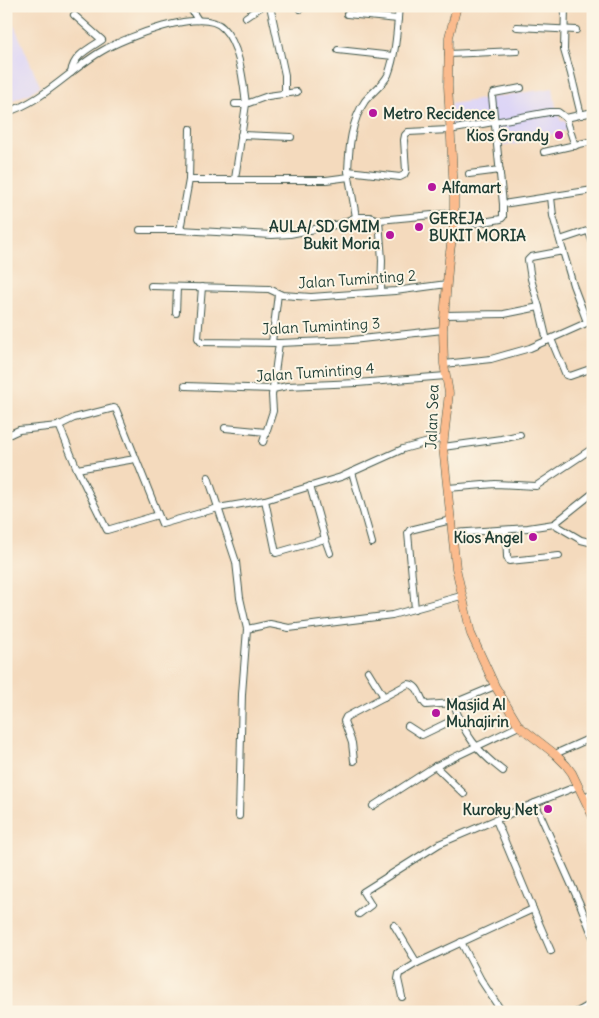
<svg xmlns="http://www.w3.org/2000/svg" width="599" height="1018" viewBox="0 0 599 1018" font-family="Delius,sans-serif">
  <rect width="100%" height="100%" fill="#fcf5e5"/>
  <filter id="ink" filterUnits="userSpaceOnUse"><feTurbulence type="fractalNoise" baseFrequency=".02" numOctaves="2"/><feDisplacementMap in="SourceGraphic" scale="10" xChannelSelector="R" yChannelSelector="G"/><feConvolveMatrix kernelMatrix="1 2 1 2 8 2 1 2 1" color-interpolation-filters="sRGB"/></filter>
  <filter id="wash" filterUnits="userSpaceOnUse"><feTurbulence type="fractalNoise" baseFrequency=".0096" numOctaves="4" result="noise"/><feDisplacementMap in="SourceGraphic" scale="20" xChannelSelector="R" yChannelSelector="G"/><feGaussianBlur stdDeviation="1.12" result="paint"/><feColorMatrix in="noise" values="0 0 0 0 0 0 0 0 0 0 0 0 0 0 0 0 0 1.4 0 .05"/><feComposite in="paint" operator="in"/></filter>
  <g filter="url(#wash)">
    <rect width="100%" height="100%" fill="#f4dabd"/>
    <!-- built -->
    <g fill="#ddd5f6">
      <polygon points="6,16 15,27 40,86 30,93 6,103"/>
      <polygon points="553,88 556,108 561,121 565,121 568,130 517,144 499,146 496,122 451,130 451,104"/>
    </g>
  </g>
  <g filter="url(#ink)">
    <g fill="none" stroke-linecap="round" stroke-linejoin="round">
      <!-- minor casing -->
      <g stroke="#3f5549" stroke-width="8">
        <g id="minor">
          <polyline points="189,6 198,20"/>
          <polyline points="270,6 285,75 285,94"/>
          <polyline points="565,6 564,50 571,74 581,115"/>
          <polyline points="300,9 301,6"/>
          <polyline points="347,14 398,19"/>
          <polyline points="246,17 262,6"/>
          <polyline points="517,27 576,30"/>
          <polyline points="338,50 393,56"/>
          <polyline points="448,54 517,51"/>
          <path d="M71,73c2,-17 17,-24 31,-33l-28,-25"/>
          <polyline points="521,88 494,93 492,96 503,204 593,190"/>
          <path d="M6,112c34,-8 66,-44 96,-61 22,-13 101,-45 121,-23 17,17 20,53 23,76l22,-8 29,-4"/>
          <polyline points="566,118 575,146"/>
          <polyline points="241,135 291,137"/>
          <polyline points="544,152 593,141"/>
          <path d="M348,171c1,-23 3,-50 17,-70 7,-9 18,-16 23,-26 8,-21 9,-46 11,-69"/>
          <polyline points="469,174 500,170"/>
          <polyline points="349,177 356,217"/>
          <polyline points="235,179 246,104 235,104"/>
          <polyline points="189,180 190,129"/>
          <polyline points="551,197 553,216 563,251"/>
          <polyline points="454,213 379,220 370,217 356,217 340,224 290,234 272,235 180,230 189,180 326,180 349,177 348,171 400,177 404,175 406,171 404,140 405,135 408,132 449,130 549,112 558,112 566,118 593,112"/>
          <polyline points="379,220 382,260 381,291"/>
          <polyline points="454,227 501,219 503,217 503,204"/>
          <polyline points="140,230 180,230"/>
          <polyline points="592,230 589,232 593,243"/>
          <polyline points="560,240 590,230"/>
          <polyline points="151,286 269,289 282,295 311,297 395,291 447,284"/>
          <polyline points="202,287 198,338 201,342 279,343 352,340 443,330"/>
          <polyline points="539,307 547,341"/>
          <polyline points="176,313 177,287"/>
          <polyline points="445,315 504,314 539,307 531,279 528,260 531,257 563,251 573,285 587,322"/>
          <polyline points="551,339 566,375 570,376 593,368"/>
          <polyline points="272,342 278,294"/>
          <polyline points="444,364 491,359 530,348 593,320"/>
          <polyline points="185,386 273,389 287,386 357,383 446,376"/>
          <polyline points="59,425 77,469 135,459"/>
          <polyline points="225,428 266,432"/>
          <polyline points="6,436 19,430 58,426 74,418 114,408 116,409 162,524 218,508 265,500 341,477 403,449 443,438"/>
          <polyline points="263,442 273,411 272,395 279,343"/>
          <polyline points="443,447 501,439 520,435"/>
          <polyline points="77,469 107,530 158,515"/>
          <polyline points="352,472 372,543"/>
          <polyline points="208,477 236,562 240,598 247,629"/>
          <polyline points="310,486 325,539"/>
          <polyline points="448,488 495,484 536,486 593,448"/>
          <polyline points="265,500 276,553 325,539 330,553"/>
          <polyline points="554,524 593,493"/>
          <polyline points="506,530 507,557 509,561 559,556"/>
          <polyline points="453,533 528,528 554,524 581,540 593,543"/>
          <polyline points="415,609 408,533 410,530 451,520"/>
          <polyline points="368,671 384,697"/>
          <path d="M495,686l-41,17c8,30 25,50 49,68"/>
          <polyline points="408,726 422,735 459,717"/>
          <polyline points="555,754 593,737"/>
          <path d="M354,761l-2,-18 -8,-22 2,-4 62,-33c12,1 11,14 18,21l28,-2"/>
          <polyline points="435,766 464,794"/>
          <polyline points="578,786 535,803 580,904 593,937"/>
          <polyline points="584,797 593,793"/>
          <polyline points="373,806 432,768 519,726"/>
          <polyline points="239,816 242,694 247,629 270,624 289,628 392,615 461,596"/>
          <polyline points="533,909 551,951"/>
          <polyline points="359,914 371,905 363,892 439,844 535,803"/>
          <polyline points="394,925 417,963"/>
          <polyline points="461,942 481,980 502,1012"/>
          <polyline points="402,997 398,979 399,974 417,963 533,909 496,820"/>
          <polyline points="577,1012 593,1003"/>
        </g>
      </g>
      <!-- major casing -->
      <g stroke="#3f5549" stroke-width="9">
        <polyline id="major" points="457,6 449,37 448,86 454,192 454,224 449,259 443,330 444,364 449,393 443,447 456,568 471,634 495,686 519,726 555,754 566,765 572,773 593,817"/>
      </g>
      <!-- minor -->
      <use href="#minor" stroke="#fff" stroke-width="6"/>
      <!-- major -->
      <use href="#major" stroke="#fbbb8d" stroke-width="8"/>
    </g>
  </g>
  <!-- markers -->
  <g fill="#b5179e" stroke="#fcf5e5" stroke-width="2">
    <circle cx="373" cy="113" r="5"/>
    <circle cx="559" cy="135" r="5"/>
    <circle cx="432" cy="187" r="5"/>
    <circle cx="419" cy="227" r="5"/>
    <circle cx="390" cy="235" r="5"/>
    <circle cx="533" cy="537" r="5"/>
    <circle cx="436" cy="713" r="5"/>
    <circle cx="548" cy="809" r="5"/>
  </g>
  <g text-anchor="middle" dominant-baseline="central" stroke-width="4" stroke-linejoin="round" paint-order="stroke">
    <!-- poi labels -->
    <g font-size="15" font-weight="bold" fill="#1f3d34" stroke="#fcf5e5" text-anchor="start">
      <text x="383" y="113">Metro Recidence</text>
      <text x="549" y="135" text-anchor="end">Kios Grandy</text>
      <text x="442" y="187">Alfamart</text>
      <text x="429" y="218">GEREJA<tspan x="429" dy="17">BUKIT MORIA</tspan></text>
      <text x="380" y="226" text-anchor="end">AULA/ SD GMIM<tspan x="380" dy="17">Bukit Moria</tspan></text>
      <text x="523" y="537" text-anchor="end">Kios Angel</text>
      <text x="446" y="704">Masjid Al<tspan x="446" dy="17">Muhajirin</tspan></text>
      <text x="538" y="809" text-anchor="end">Kuroky Net</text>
    </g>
    <!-- street labels -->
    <g font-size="15" fill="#1f3d34" stroke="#fcf5e5">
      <text transform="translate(357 279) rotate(-4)">Jalan Tuminting 2</text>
      <text transform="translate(321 326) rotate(-3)">Jalan Tuminting 3</text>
      <text transform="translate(315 372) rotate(-4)">Jalan Tuminting 4</text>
      <text transform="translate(432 417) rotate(-88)">Jalan Sea</text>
    </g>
  </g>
  <!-- margin -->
  <rect width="599" height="1018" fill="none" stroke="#fcf5e5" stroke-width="25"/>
</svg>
